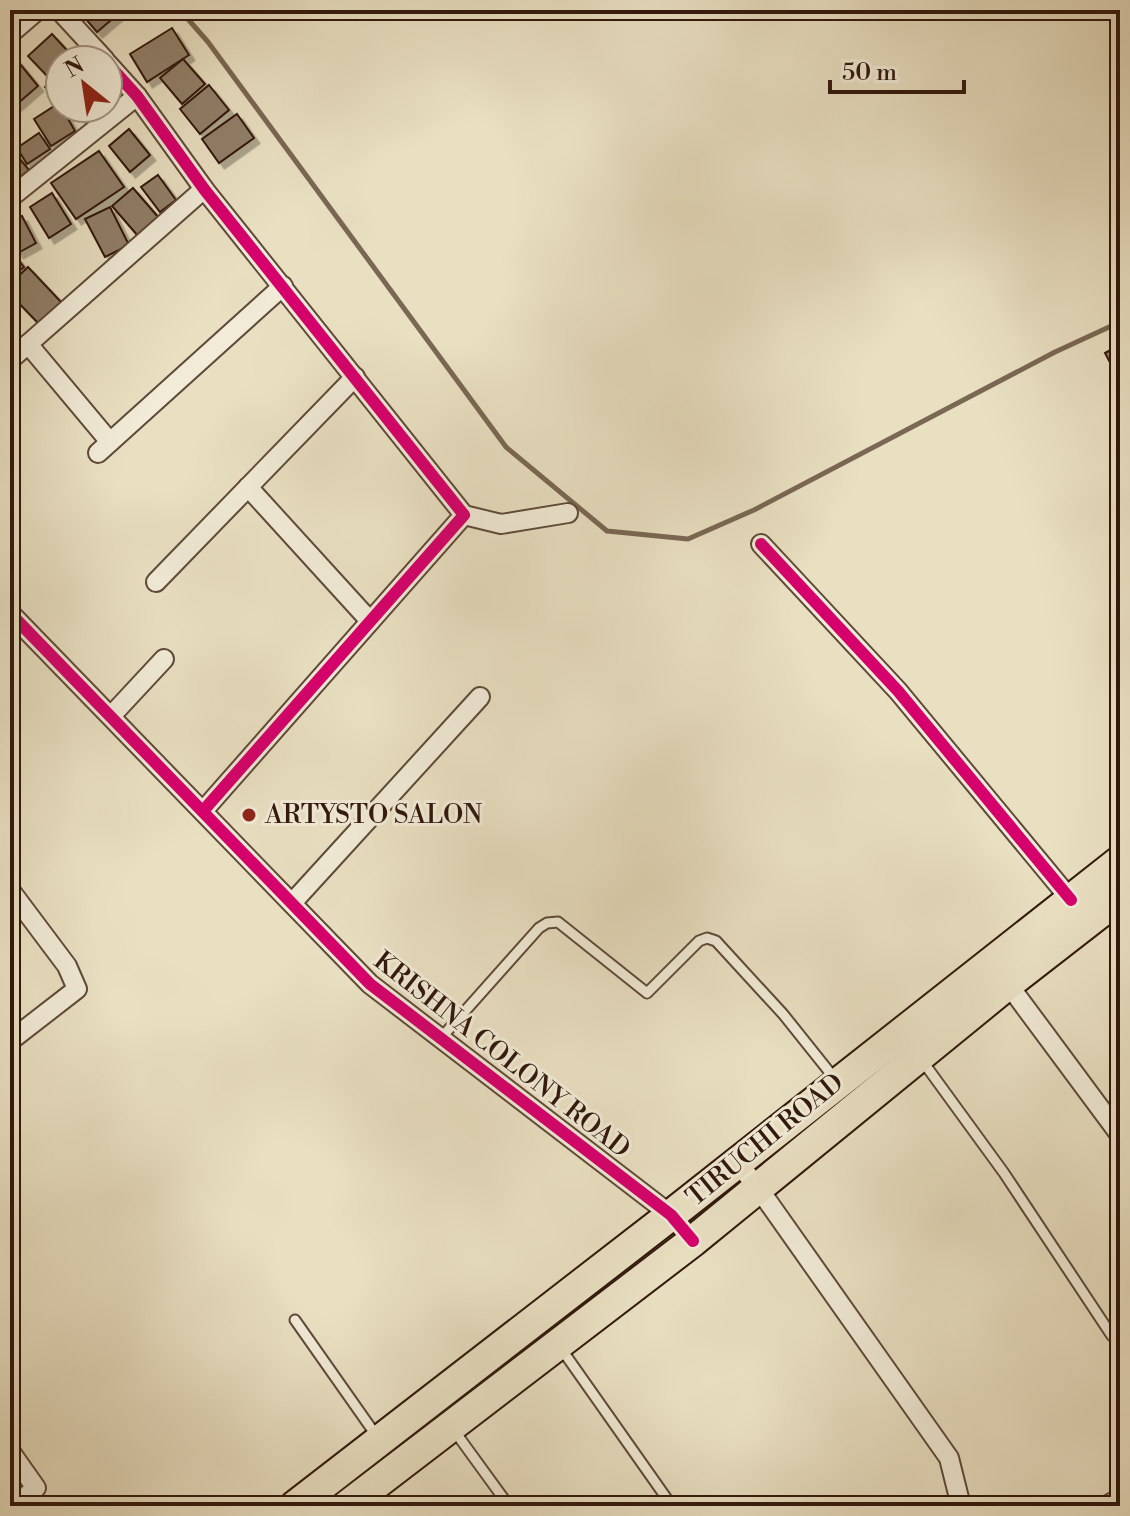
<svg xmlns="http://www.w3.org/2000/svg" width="1130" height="1516" viewBox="0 0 1130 1516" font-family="'Libre Bodoni',serif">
  <defs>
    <filter id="shadow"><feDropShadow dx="5.5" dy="5.5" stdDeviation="0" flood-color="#0004"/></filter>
  </defs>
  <rect width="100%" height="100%" fill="#e9e0c2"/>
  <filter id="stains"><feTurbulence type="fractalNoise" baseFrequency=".0025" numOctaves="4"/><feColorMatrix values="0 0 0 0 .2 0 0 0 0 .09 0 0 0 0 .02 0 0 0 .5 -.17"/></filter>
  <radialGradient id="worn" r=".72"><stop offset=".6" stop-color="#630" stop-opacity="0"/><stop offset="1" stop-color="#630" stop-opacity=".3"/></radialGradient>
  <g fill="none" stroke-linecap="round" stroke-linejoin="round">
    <!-- stream -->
    <polyline stroke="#7a6754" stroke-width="5" points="180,10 208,42 506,447 607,531 688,539 754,510 1055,352 1120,322"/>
  </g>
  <!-- building -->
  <g fill="#91806b" stroke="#31170c" stroke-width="2" filter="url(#shadow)">
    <polygon points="78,10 123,10 97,32"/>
    <polygon points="172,28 189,55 147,82 130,54"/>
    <polygon points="52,34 76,60 60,60 60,103 45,87 51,80 28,56"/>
    <polygon points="16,59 38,86 16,105 10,98 10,63"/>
    <polygon points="183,59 205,84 182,104 160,78"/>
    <polygon points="209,85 229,110 200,134 180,109"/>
    <polygon points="59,103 75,131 51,146 34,119"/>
    <polygon points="73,108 91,108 93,110 81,119"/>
    <polygon points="237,114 254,138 219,163 202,139"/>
    <polygon points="129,129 150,155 130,172 109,146"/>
    <polygon points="39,133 50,149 27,164 17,148"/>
    <polygon points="10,147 29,170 10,185"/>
    <polygon points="99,151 124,187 76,219 51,183"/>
    <polygon points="158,175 176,200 160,212 141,187"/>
    <polygon points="133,188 159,218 138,236 112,206"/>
    <polygon points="52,193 71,224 49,238 30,207"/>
    <polygon points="110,207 129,245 105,257 85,219"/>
    <polygon points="22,216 36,243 18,253 10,239 10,223"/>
    <polygon points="10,249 24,267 10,278"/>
    <polygon points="28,267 62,303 39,324 10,294 10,284"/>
    <polygon points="1120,345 1120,370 1115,372 1105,353"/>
  </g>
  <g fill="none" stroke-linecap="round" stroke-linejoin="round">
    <!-- service casing -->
    <g stroke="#5f493a" stroke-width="13">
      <g id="service">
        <polyline points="441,1038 539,928 547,923 558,922 647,993 699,941 707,938 716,941 783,1014 835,1079"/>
        <polyline points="921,1059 1004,1173 1112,1336"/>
        <polyline points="295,1320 378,1438"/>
        <polyline points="560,1347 672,1506"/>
        <polyline points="453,1429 509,1506"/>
      </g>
    </g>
    <!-- minor casing -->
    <g stroke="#5f493a" stroke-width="22">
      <g id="minor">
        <polyline points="59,10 105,60"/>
        <polyline points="10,34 38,10"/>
        <polyline points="108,64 137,96 204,189 464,515 203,811"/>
        <polyline points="10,198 137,96"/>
        <polyline points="28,344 110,442"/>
        <polyline points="10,360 204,189"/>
        <polyline points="98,453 283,286"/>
        <polyline points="248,487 370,621"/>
        <polyline points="464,515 501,524 568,513"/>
        <polyline points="761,544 898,691 1071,900"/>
        <polyline points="156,582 355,377"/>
        <polyline points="10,613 370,984 671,1215 693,1241"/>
        <polyline points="111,716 164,659"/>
        <polyline points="10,890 67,966 77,989 10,1041"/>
        <polyline points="292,903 480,697"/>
        <polyline points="1008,984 1120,1135"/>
        <polyline points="737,1162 759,1189 949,1458 961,1506"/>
        <polyline points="10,1451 36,1488 14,1506"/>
        <polyline points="1106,1506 1120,1498"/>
      </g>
    </g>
    <!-- trunk casing -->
    <g stroke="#31170c" stroke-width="34">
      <g id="trunk">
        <polyline points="295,1506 671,1215 1120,861"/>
        <polyline points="347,1506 693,1241 1008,984 1120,897"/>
      </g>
    </g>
    <!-- service -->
    <use href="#service" stroke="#f1ebd7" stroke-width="9"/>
    <!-- minor -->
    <use href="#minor" stroke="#f1ebd7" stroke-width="18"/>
    <!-- trunk -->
    <use href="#trunk" stroke="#e9e0c2" stroke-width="30"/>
    <!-- cycleway casing -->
    <g stroke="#f1ebd7" stroke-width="17">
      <g id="cycleway">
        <polyline points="108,64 137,96 204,189 464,515 203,811"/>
        <polyline points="761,544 898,691 1071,900"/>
        <polyline points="10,613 370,984 671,1215 693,1241"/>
      </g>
    </g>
    <!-- cycleway -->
    <use href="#cycleway" stroke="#d6006c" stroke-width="12"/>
  </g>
  <!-- markers -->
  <circle fill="#8f2418" stroke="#f1ebd7" stroke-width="3" cx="249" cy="815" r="8"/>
  <g text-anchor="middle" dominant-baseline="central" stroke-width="6" stroke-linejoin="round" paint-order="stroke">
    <!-- poi labels -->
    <g font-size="26" fill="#31170c" stroke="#f1ebd7" text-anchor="start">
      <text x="265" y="815">ARTYSTO SALON</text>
    </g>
    <!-- street labels -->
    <g font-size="26" fill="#31170c" stroke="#f1ebd7">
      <text transform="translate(502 1055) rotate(38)">KRISHNA COLONY ROAD</text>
      <text transform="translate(765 1140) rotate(-39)">TIRUCHI ROAD</text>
    </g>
  </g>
  <!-- margin -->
  <rect width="1130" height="1516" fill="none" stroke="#e9e0c2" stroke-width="40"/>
  <rect x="12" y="12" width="1106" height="1492" fill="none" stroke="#31170c" stroke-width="4"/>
  <rect x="20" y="20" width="1090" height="1476" fill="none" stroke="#31170c" stroke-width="2"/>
  <!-- north arrow -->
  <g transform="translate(84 84) rotate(330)"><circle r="38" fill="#f1ebd7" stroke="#a49686" stroke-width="2"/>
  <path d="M0-6L14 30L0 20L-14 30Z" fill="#8f2418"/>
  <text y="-12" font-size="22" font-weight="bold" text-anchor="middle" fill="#31170c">N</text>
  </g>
  <!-- scale -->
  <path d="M830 80v12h134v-12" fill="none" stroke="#31170c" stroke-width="4"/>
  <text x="842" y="80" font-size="24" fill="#31170c" stroke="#f1ebd7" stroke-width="6" paint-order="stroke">50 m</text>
  <rect width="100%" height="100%" filter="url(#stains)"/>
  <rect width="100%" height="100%" fill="url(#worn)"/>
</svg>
